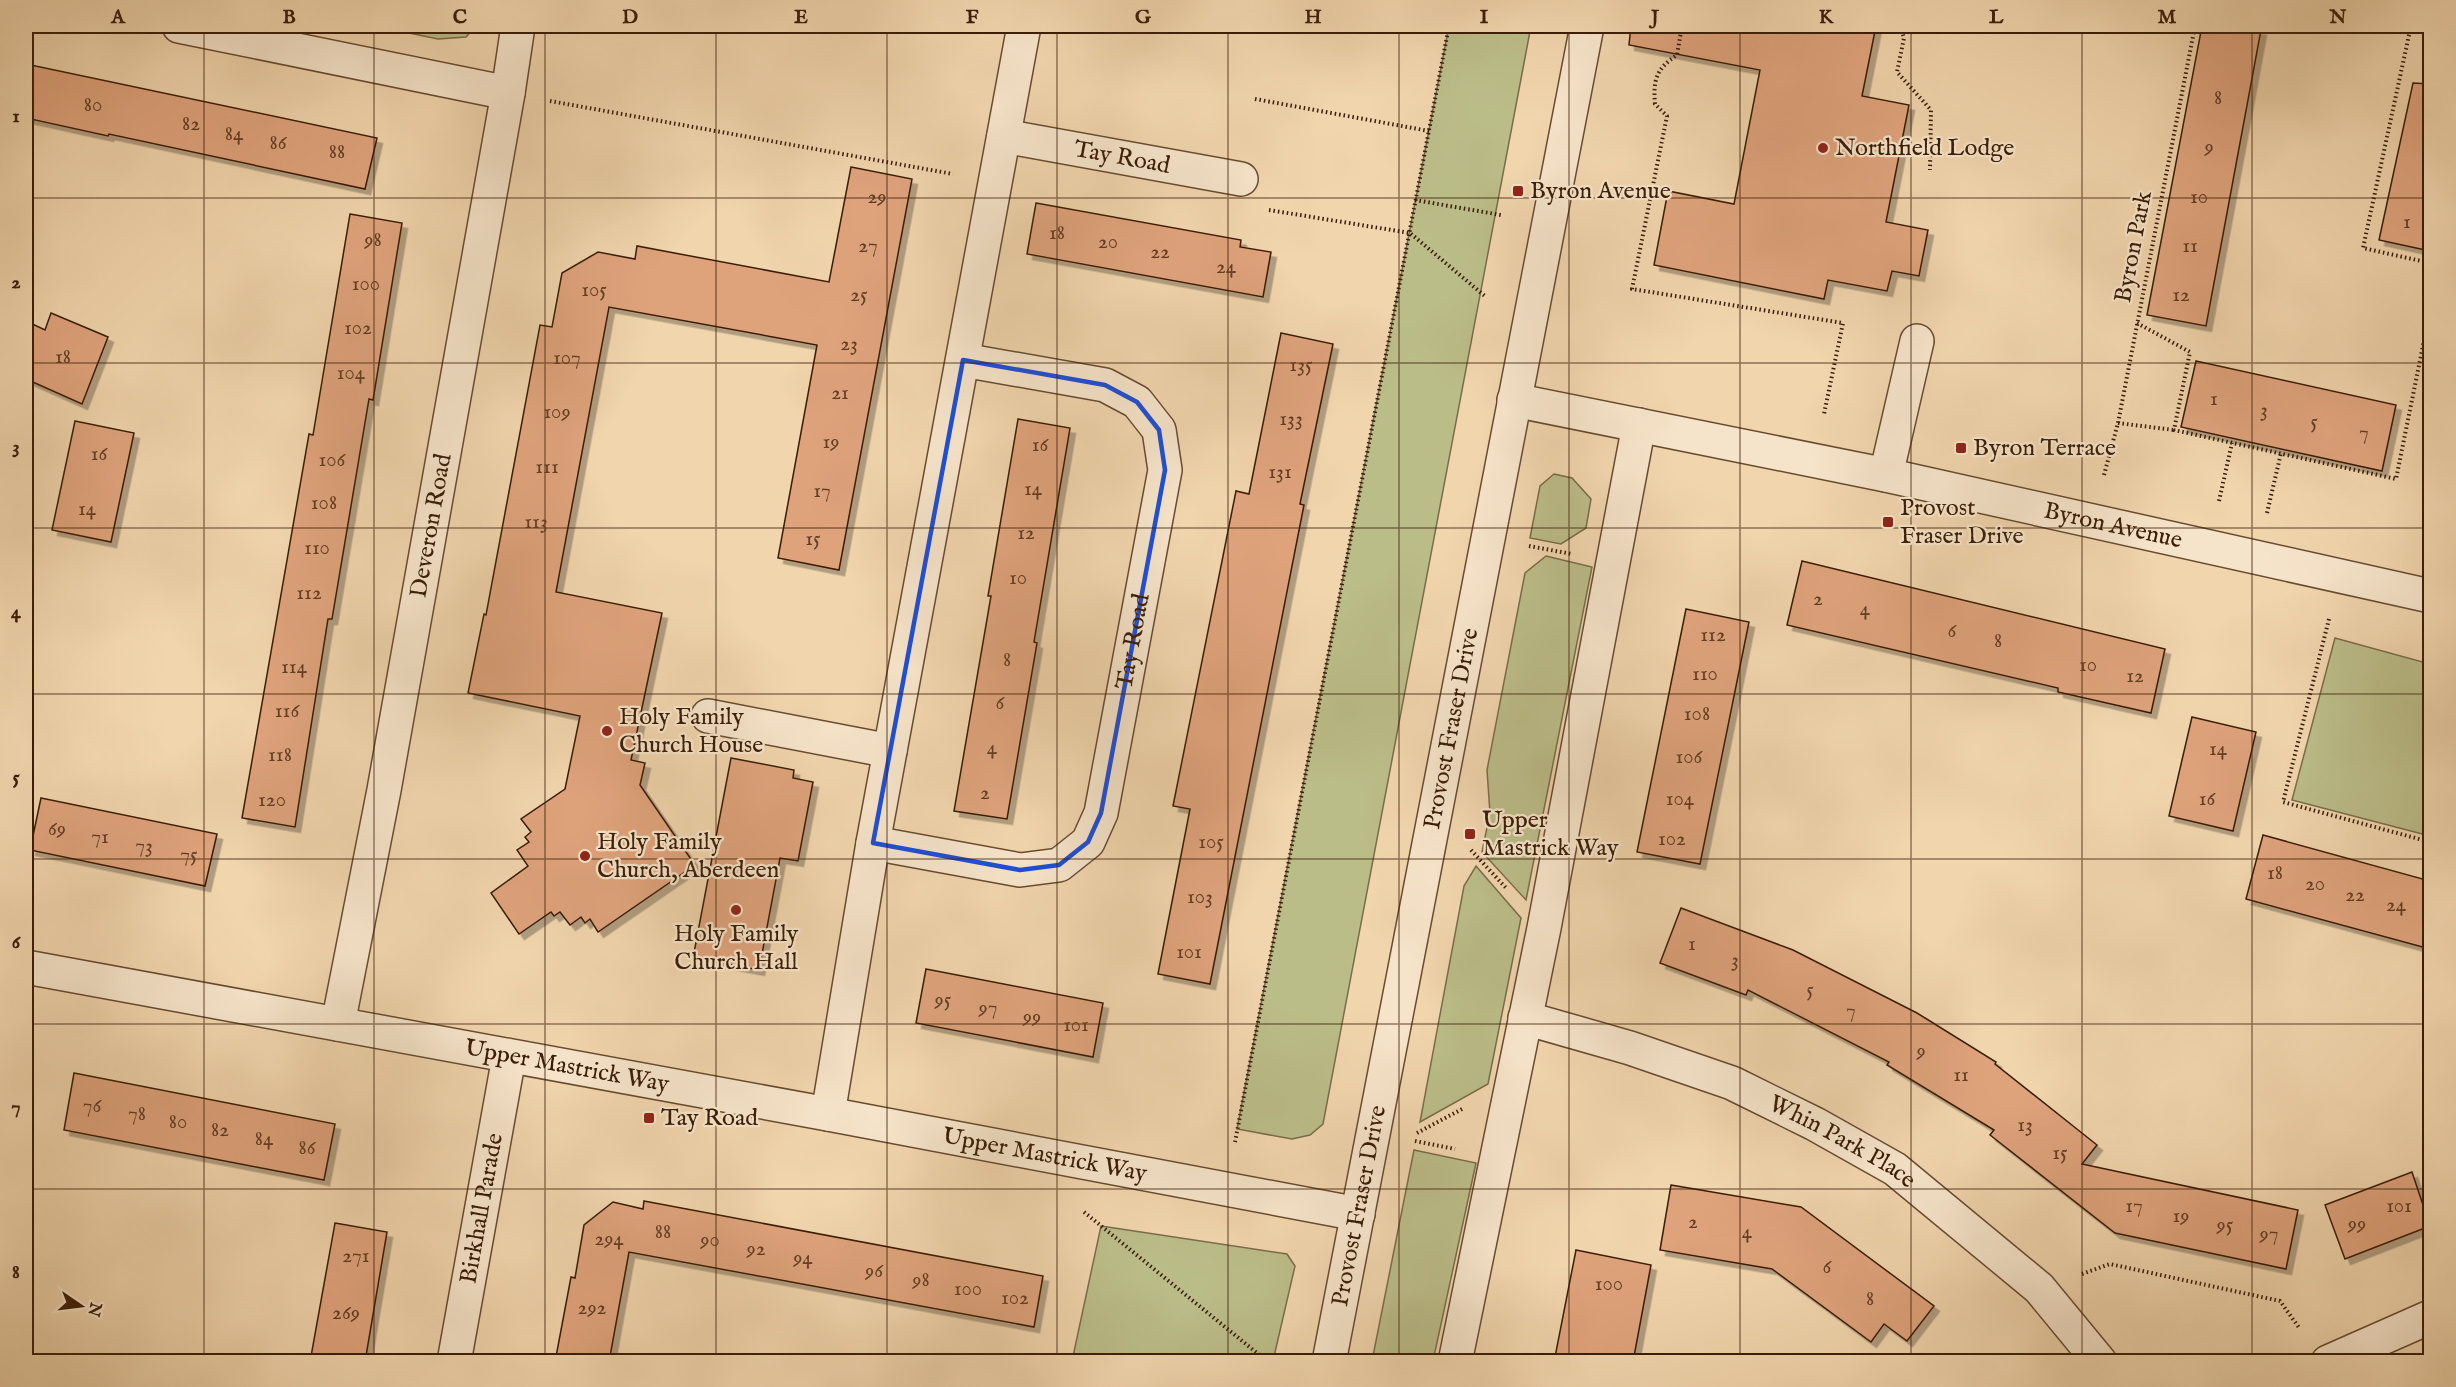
<svg xmlns="http://www.w3.org/2000/svg" width="2456" height="1387" viewBox="0 0 2456 1387" font-family="'IM FELL English',serif">
  <defs>
    <filter id="shadow"><feDropShadow dx="5.5" dy="5.5" stdDeviation="0" flood-color="#0004"/></filter>
  </defs>
  <rect width="100%" height="100%" fill="#f1d5ad"/>
  <filter id="stains"><feTurbulence type="fractalNoise" baseFrequency=".00333" numOctaves="4"/><feColorMatrix values="0 0 0 0 .2 0 0 0 0 .09 0 0 0 0 .02 0 0 0 .5 -.17"/></filter>
  <radialGradient id="worn" r=".72"><stop offset=".6" stop-color="#630" stop-opacity="0"/><stop offset="1" stop-color="#630" stop-opacity=".3"/></radialGradient>
  <!-- green -->
  <g fill="#bbbd89" stroke="#7a6d48" stroke-width="1.5">
    <polygon points="375,26 476,26 466,37 438,39"/>
    <polygon points="1449,26 1531,26 1323,1124 1310,1135 1292,1139 1237,1129"/>
    <polygon points="1554,474 1572,478 1591,499 1586,528 1561,544 1530,538 1540,486"/>
    <polygon points="1546,556 1592,567 1526,900 1482,852 1490,813 1487,770 1525,573"/>
    <polygon points="2335,638 2430,664 2430,836 2292,800"/>
    <polygon points="1476,866 1521,918 1488,1084 1420,1122 1464,886"/>
    <polygon points="1414,1150 1476,1163 1433,1361 1372,1361"/>
    <polygon points="1101,1226 1287,1254 1295,1266 1273,1361 1072,1361"/>
  </g>
  <!-- building -->
  <g fill="#dfa37c" stroke="#3a1d06" stroke-width="1.5" filter="url(#shadow)">
    <polygon points="1631,26 1876,26 1862,96 1909,105 1886,222 1928,230 1919,276 1892,271 1887,291 1828,280 1824,299 1654,265 1668,191 1734,204 1760,70 1629,45"/>
    <polygon points="2202,26 2234,26 2261,30 2206,326 2147,315"/>
    <polygon points="26,64 377,138 365,189 109,134 108,136 26,118"/>
    <polygon points="2413,83 2430,84 2430,251 2379,240"/>
    <polygon points="851,167 912,179 839,570 778,558 817,345 609,307 556,592 662,613 631,760 645,763 640,785 695,865 598,932 590,919 585,923 581,917 570,925 560,912 554,916 551,912 519,934 491,893 528,866 517,850 529,842 525,837 531,832 521,819 565,789 580,716 468,693 484,614 486,615 540,325 552,327 562,273 598,252 635,259 637,246 829,282"/>
    <polygon points="1036,203 1241,240 1240,247 1271,252 1263,297 1027,254"/>
    <polygon points="350,214 402,223 373,400 369,399 332,619 328,619 295,827 242,818 309,434 313,435"/>
    <polygon points="51,313 108,337 82,404 26,379 26,321 45,330"/>
    <polygon points="1281,333 1333,344 1300,504 1304,505 1210,984 1158,974 1190,809 1173,806 1236,491 1249,494"/>
    <polygon points="2196,361 2396,405 2382,471 2181,427"/>
    <polygon points="1018,419 1070,428 1034,642 1037,643 1007,819 954,811 991,596 988,596"/>
    <polygon points="75,421 134,433 111,542 52,530"/>
    <polygon points="1802,561 2165,649 2151,713 2058,692 2058,688 1787,625"/>
    <polygon points="1686,609 1749,622 1700,864 1637,852"/>
    <polygon points="2192,717 2256,732 2233,831 2169,816"/>
    <polygon points="731,758 794,770 793,778 813,782 798,861 780,858 759,970 693,958"/>
    <polygon points="41,798 217,834 205,886 30,850"/>
    <polygon points="2263,835 2430,881 2430,949 2246,899"/>
    <polygon points="1681,908 1793,950 1917,1013 1996,1062 1995,1064 2097,1145 2082,1164 2298,1210 2286,1269 2115,1233 1990,1135 1994,1130 1887,1065 1889,1062 1748,990 1746,995 1660,963"/>
    <polygon points="926,969 1103,1003 1093,1057 916,1023"/>
    <polygon points="74,1073 335,1124 324,1180 64,1130"/>
    <polygon points="2412,1172 2430,1226 2345,1259 2325,1205"/>
    <polygon points="1671,1185 1801,1207 1934,1306 1907,1341 1884,1324 1871,1342 1772,1269 1660,1250"/>
    <polygon points="644,1201 1043,1276 1034,1327 629,1252 609,1362 555,1362 571,1277 575,1278 584,1225 613,1202 643,1209"/>
    <polygon points="335,1223 387,1232 365,1362 310,1362"/>
    <polygon points="1576,1250 1651,1265 1633,1362 1554,1362"/>
  </g>
  <g fill="none" stroke-linecap="round" stroke-linejoin="round">
    <!-- minor casing -->
    <g stroke="#684b30" stroke-width="36">
      <g id="minor">
        <polyline points="179,26 508,93"/>
        <path id="s1" d="M1004,136l237,43"/>
        <path id="s2" d="M1514,400l372,75 544,121"/>
        <polyline points="1886,475 1917,341"/>
        <polyline points="708,716 890,751"/>
        <path id="s3" d="M873,843l147,27 39,-5 29,-23 13,-29 64,-343 -6,-40 -22,-28 -32,-17 -142,-25"/>
        <path id="s4" d="M26,967l802,147 530,100"/>
        <path id="s5" d="M1525,1018l105,30 102,35 83,41 80,45 144,119 61,74"/>
        <path id="s6" d="M338,1024l46,-234 124,-697 10,-67"/>
        <polyline points="828,1114 873,843 1024,26"/>
        <path id="s7" d="M454,1362l55,-305"/>
        <path id="s8" d="M1329,1362l258,-1336"/>
        <polyline points="1455,1362 1544,928 1639,425"/>
        <polyline points="2328,1362 2430,1317"/>
      </g>
    </g>
    <!-- path -->
    <g stroke="#3a1d06" stroke-width="4" stroke-dasharray="1.5 3" stroke-linecap="butt">
      <path d="M1682,26l-5,29c-21,14 -24,25 -22,49l12,12 -35,173 211,34 -19,91"/>
      <polyline points="1900,26 1904,38 1897,72 1931,110 1930,170"/>
      <polyline points="2411,26 2363,248 2430,263"/>
      <polyline points="1255,99 1429,131"/>
      <polyline points="550,101 953,174"/>
      <polyline points="1415,200 1501,215"/>
      <polyline points="1269,210 1410,233 1486,297"/>
      <polyline points="2137,323 2190,352 2174,430 2396,479 2430,311"/>
      <polyline points="2118,423 2174,430"/>
      <polyline points="2104,475 2118,423 2195,26"/>
      <polyline points="2219,501 2232,443"/>
      <polyline points="2267,513 2281,453"/>
      <polyline points="1529,546 1572,554"/>
      <polyline points="2329,619 2283,802 2430,842"/>
      <polyline points="1471,850 1507,889"/>
      <polyline points="1417,1133 1464,1108"/>
      <polyline points="1415,1141 1455,1149"/>
      <polyline points="1235,1142 1449,26"/>
      <polyline points="1084,1212 1268,1362"/>
      <polyline points="2082,1274 2110,1264 2280,1301 2300,1329"/>
    </g>
    <!-- minor -->
    <use href="#minor" stroke="#f6e4ca" stroke-width="33"/>
  </g>
  <!-- marked area -->
  <path fill="none" stroke="#1d4ed8" stroke-width="4.5" stroke-linejoin="round" d="M963,360l142,25 32,17 22,28 6,40 -64,343 -13,29 -29,23 -39,5 -147,-27z"/>
  <!-- grid -->
  <path fill="none" stroke="#3a1d06" stroke-width="1.5" stroke-opacity="0.55" d="M204,26v1336M374,26v1336M545,26v1336M716,26v1336M887,26v1336M1057,26v1336M1228,26v1336M1399,26v1336M1569,26v1336M1740,26v1336M1911,26v1336M2082,26v1336M2252,26v1336M26,198h2404M26,363h2404M26,528h2404M26,694h2404M26,859h2404M26,1024h2404M26,1189h2404"/>
  <!-- markers -->
  <g fill="#8f2418" stroke="#f6e4ca" stroke-width="2">
    <circle cx="1823" cy="148" r="6"/>
    <rect x="1512" y="185" width="12" height="12" rx="3"/>
    <rect x="1955" y="442" width="12" height="12" rx="3"/>
    <rect x="1882" y="516" width="12" height="12" rx="3"/>
    <circle cx="607" cy="731" r="6"/>
    <rect x="1464" y="828" width="12" height="12" rx="3"/>
    <circle cx="585" cy="856" r="6"/>
    <circle cx="736" cy="910" r="6"/>
    <rect x="643" y="1112" width="12" height="12" rx="3"/>
  </g>
  <g text-anchor="middle" dominant-baseline="central" stroke-width="4.5" stroke-linejoin="round" paint-order="stroke">
    <!-- number labels -->
    <g font-size="21" fill="#633e24">
      <text x="2218" y="98">8</text>
      <text x="93" y="105">80</text>
      <text x="191" y="124">82</text>
      <text x="234" y="134">84</text>
      <text x="278" y="143">86</text>
      <text x="2209" y="147">9</text>
      <text x="337" y="152">88</text>
      <text x="877" y="197">29</text>
      <text x="2199" y="197">10</text>
      <text x="2407" y="222">1</text>
      <text x="1057" y="233">18</text>
      <text x="373" y="240">98</text>
      <text x="1108" y="242">20</text>
      <text x="868" y="246">27</text>
      <text x="2190" y="246">11</text>
      <text x="1160" y="252">22</text>
      <text x="1226" y="267">24</text>
      <text x="366" y="284">100</text>
      <text x="594" y="290">105</text>
      <text x="859" y="295">25</text>
      <text x="2181" y="295">12</text>
      <text x="358" y="328">102</text>
      <text x="849" y="344">23</text>
      <text x="63" y="357">18</text>
      <text x="567" y="358">107</text>
      <text x="1301" y="365">135</text>
      <text x="351" y="373">104</text>
      <text x="840" y="393">21</text>
      <text x="2214" y="399">1</text>
      <text x="2264" y="410">3</text>
      <text x="557" y="412">109</text>
      <text x="1291" y="419">133</text>
      <text x="2314" y="422">5</text>
      <text x="2364" y="433">7</text>
      <text x="831" y="442">19</text>
      <text x="1040" y="445">16</text>
      <text x="99" y="454">16</text>
      <text x="332" y="460">106</text>
      <text x="547" y="467">111</text>
      <text x="1280" y="472">131</text>
      <text x="1033" y="489">14</text>
      <text x="822" y="491">17</text>
      <text x="324" y="503">108</text>
      <text x="87" y="509">14</text>
      <text x="536" y="522">113</text>
      <text x="1026" y="533">12</text>
      <text x="813" y="539">15</text>
      <text x="317" y="548">110</text>
      <text x="1018" y="578">10</text>
      <text x="309" y="593">112</text>
      <text x="1818" y="599">2</text>
      <text x="1865" y="609">4</text>
      <text x="1952" y="631">6</text>
      <text x="1713" y="635">112</text>
      <text x="1998" y="641">8</text>
      <text x="1007" y="660">8</text>
      <text x="2088" y="665">10</text>
      <text x="294" y="667">114</text>
      <text x="1705" y="674">110</text>
      <text x="2135" y="676">12</text>
      <text x="1000" y="703">6</text>
      <text x="287" y="711">116</text>
      <text x="1697" y="714">108</text>
      <text x="992" y="748">4</text>
      <text x="2218" y="749">14</text>
      <text x="280" y="755">118</text>
      <text x="1689" y="757">106</text>
      <text x="985" y="793">2</text>
      <text x="1680" y="799">104</text>
      <text x="2207" y="799">16</text>
      <text x="272" y="800">120</text>
      <text x="57" y="829">69</text>
      <text x="100" y="837">71</text>
      <text x="1672" y="839">102</text>
      <text x="1211" y="842">105</text>
      <text x="144" y="846">73</text>
      <text x="189" y="855">75</text>
      <text x="2275" y="873">18</text>
      <text x="2315" y="884">20</text>
      <text x="2355" y="895">22</text>
      <text x="1200" y="897">103</text>
      <text x="2396" y="905">24</text>
      <text x="1692" y="944">1</text>
      <text x="1189" y="952">101</text>
      <text x="1735" y="960">3</text>
      <text x="1810" y="990">5</text>
      <text x="943" y="1000">95</text>
      <text x="988" y="1008">97</text>
      <text x="1851" y="1011">7</text>
      <text x="1032" y="1017">99</text>
      <text x="1076" y="1025">101</text>
      <text x="1921" y="1051">9</text>
      <text x="1961" y="1075">11</text>
      <text x="92" y="1106">76</text>
      <text x="137" y="1114">78</text>
      <text x="178" y="1122">80</text>
      <text x="2025" y="1125">13</text>
      <text x="220" y="1130">82</text>
      <text x="264" y="1139">84</text>
      <text x="307" y="1148">86</text>
      <text x="2060" y="1153">15</text>
      <text x="2134" y="1206">17</text>
      <text x="2399" y="1206">101</text>
      <text x="2181" y="1216">19</text>
      <text x="1693" y="1222">2</text>
      <text x="2357" y="1224">99</text>
      <text x="2225" y="1225">95</text>
      <text x="663" y="1232">88</text>
      <text x="1747" y="1232">4</text>
      <text x="2269" y="1234">97</text>
      <text x="609" y="1239">294</text>
      <text x="710" y="1240">90</text>
      <text x="756" y="1249">92</text>
      <text x="356" y="1256">271</text>
      <text x="803" y="1258">94</text>
      <text x="1827" y="1267">6</text>
      <text x="874" y="1271">96</text>
      <text x="921" y="1280">98</text>
      <text x="1609" y="1284">100</text>
      <text x="968" y="1289">100</text>
      <text x="1015" y="1298">102</text>
      <text x="1870" y="1299">8</text>
      <text x="592" y="1308">292</text>
      <text x="346" y="1313">269</text>
    </g>
    <!-- poi labels -->
    <g font-size="24" fill="#3a1d06" stroke="#f6e4ca" text-anchor="start">
      <text x="1835" y="148">Northfield Lodge</text>
      <text x="1530" y="191">Byron Avenue</text>
      <text x="1973" y="448">Byron Terrace</text>
      <text x="1900" y="508">Provost<tspan x="1900" dy="28">Fraser Drive</tspan></text>
      <text x="619" y="717">Holy Family<tspan x="619" dy="28">Church House</tspan></text>
      <text x="1482" y="820">Upper<tspan x="1482" dy="28">Mastrick Way</tspan></text>
      <text x="597" y="842">Holy Family<tspan x="597" dy="28">Church, Aberdeen</tspan></text>
      <text x="736" y="934" text-anchor="middle">Holy Family<tspan x="736" dy="28">Church Hall</tspan></text>
      <text x="661" y="1118">Tay Road</text>
    </g>
    <!-- street labels -->
    <g font-size="24" fill="#3a1d06" stroke="#f6e4ca">
      <text stroke="none"><textPath href="#s1" startOffset="120">Tay Road</textPath></text>
      <text transform="translate(2134 247) rotate(-79)">Byron Park</text>
      <text stroke="none"><textPath href="#s2" startOffset="612">Byron Avenue</textPath></text>
      <text stroke="none"><textPath href="#s6" startOffset="507">Deveron Road</textPath></text>
      <text stroke="none"><textPath href="#s3" startOffset="432">Tay Road</textPath></text>
      <text stroke="none"><textPath href="#s8" startOffset="645">Provost Fraser Drive</textPath></text>
      <text stroke="none"><textPath href="#s4" startOffset="550">Upper Mastrick Way</textPath></text>
      <text stroke="none"><textPath href="#s5" startOffset="342">Whin Park Place</textPath></text>
      <text stroke="none"><textPath href="#s4" startOffset="1036">Upper Mastrick Way</textPath></text>
      <text stroke="none"><textPath href="#s8" startOffset="159">Provost Fraser Drive</textPath></text>
      <text stroke="none"><textPath href="#s7" startOffset="156">Birkhall Parade</textPath></text>
    </g>
  </g>
  <!-- margin -->
  <rect width="2456" height="1387" fill="none" stroke="#f1d5ad" stroke-width="66"/>
  <!-- north arrow -->
  <g transform="translate(81 1306) rotate(104)" stroke="#f6e4ca" stroke-width="4.5" paint-order="stroke">
  <path d="M0-4.5L10 22L0 15L-10 22Z" fill="#3a1d06"/>
  <text y="-9" font-size="16" font-weight="bold" text-anchor="middle" fill="#3a1d06">N</text>
  </g>
  <rect x="33" y="33" width="2390" height="1321" fill="none" stroke="#3a1d06" stroke-width="2"/>
  <g font-size="20" text-anchor="middle" font-weight="bold" fill="#3a1d06">
    <text x="118" y="23">A</text>
    <text x="289" y="23">B</text>
    <text x="460" y="23">C</text>
    <text x="630" y="23">D</text>
    <text x="801" y="23">E</text>
    <text x="972" y="23">F</text>
    <text x="1143" y="23">G</text>
    <text x="1313" y="23">H</text>
    <text x="1484" y="23">I</text>
    <text x="1655" y="23">J</text>
    <text x="1826" y="23">K</text>
    <text x="1996" y="23">L</text>
    <text x="2167" y="23">M</text>
    <text x="2338" y="23">N</text>
    <text x="16" y="122">1</text>
    <text x="16" y="288">2</text>
    <text x="16" y="453">3</text>
    <text x="16" y="618">4</text>
    <text x="16" y="783">5</text>
    <text x="16" y="948">6</text>
    <text x="16" y="1113">7</text>
    <text x="16" y="1278">8</text>
  </g>
  <rect width="100%" height="100%" filter="url(#stains)"/>
  <rect width="100%" height="100%" fill="url(#worn)"/>
</svg>
